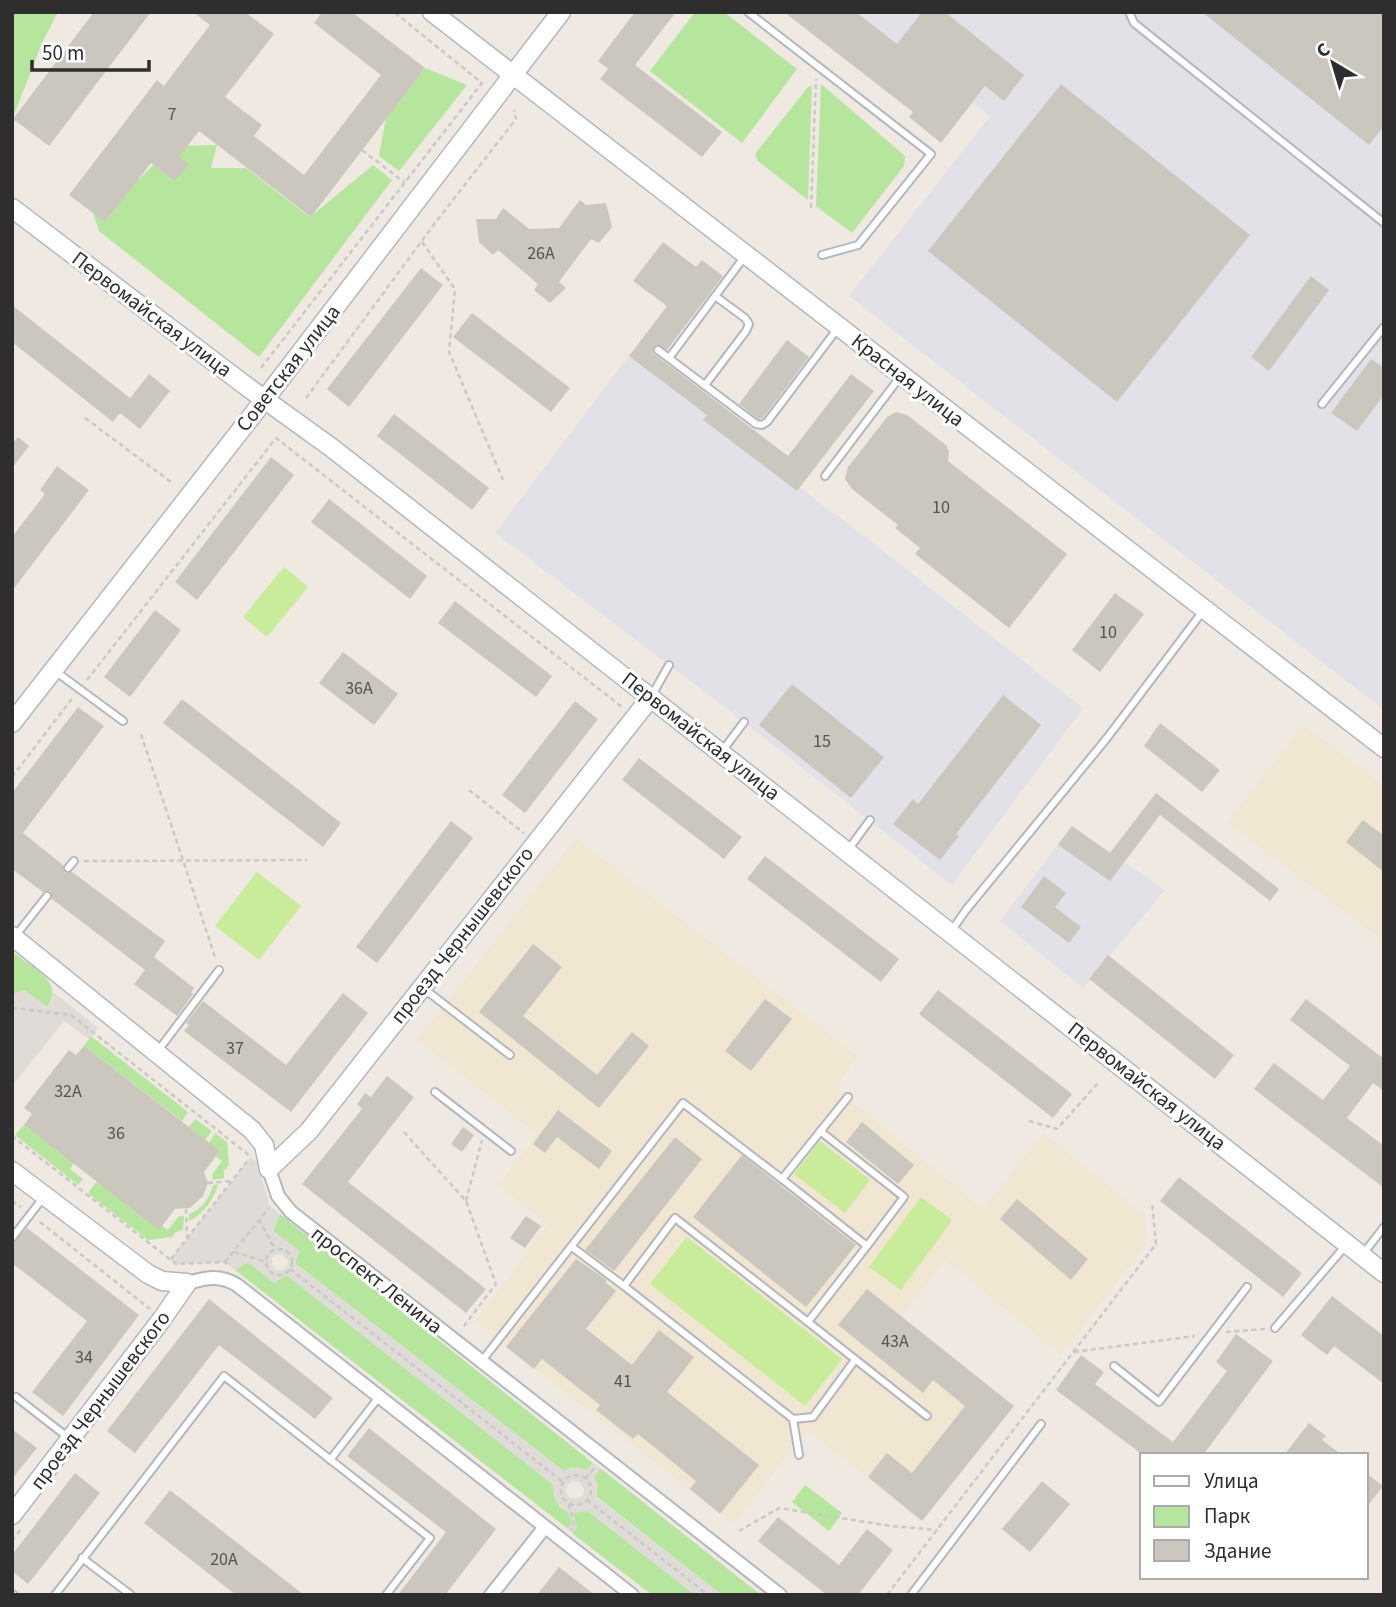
<svg xmlns="http://www.w3.org/2000/svg" width="1396" height="1607" viewBox="0 0 1396 1607" font-family="'Source Sans 3',sans-serif">
  <rect width="100%" height="100%" fill="#efe9e1"/>
  <!-- industrial -->
  <g fill="#e3e1e8">
    <polygon points="856,12 1384,12 1384,710 849,296 990,116"/>
    <polygon points="629,356 707,415 703,420 797,491 800,488 859,532 1083,708 952,885 727,709 495,533"/>
    <polygon points="1072,826 1165,890 1083,988 1000,921"/>
  </g>
  <!-- education -->
  <g fill="#f0e6d1">
    <polygon points="1304,725 1384,786 1384,942 1227,822"/>
    <polygon points="576,838 858,1056 835,1087 983,1209 1043,1133 1145,1215 1148,1242 1061,1355 945,1260 901,1317 1014,1406 922,1521 807,1430 734,1524 475,1322 548,1224 498,1186 537,1134 417,1040"/>
  </g>
  <!-- green -->
  <g fill="#b6e59e">
    <polygon points="12,12 58,12 42,43 12,120"/>
    <polygon points="695,12 724,12 797,69 742,143 650,71"/>
    <polygon points="425,68 467,85 399,171 379,156 386,118"/>
    <polygon points="821,84 905,156 904,166 852,233 816,206"/>
    <polygon points="812,86 808,200 758,161 755,154 808,87"/>
    <polygon points="217,145 211,168 246,168 310,217 373,165 392,180 259,357 99,231 93,213 105,222 133,185 173,146"/>
    <path d="M12,952c17,13 55,31 35,55l-23,-17 -12,4z"/>
    <polygon points="91,1036 188,1112 182,1121 84,1046"/>
    <polygon points="195,1119 212,1131 205,1140 189,1127"/>
    <polygon points="24,1125 74,1163 70,1169 83,1179 78,1185 15,1135"/>
    <polygon points="215,1133 227,1142 229,1165 224,1171 224,1178 213,1180 212,1175 222,1161 216,1156 220,1151 209,1143"/>
    <polygon points="97,1181 168,1230 179,1216 184,1216 183,1230 176,1232 172,1237 148,1240 88,1193"/>
    <path d="M218,1184c-3,14 -15,31 -29,37v-7c13,-5 21,-16 24,-29z"/>
    <polygon points="280,1214 593,1463 587,1470 571,1468 564,1471 295,1263 299,1251 273,1231"/>
    <polygon points="248,1262 274,1283 286,1275 554,1485 554,1496 560,1507 568,1512 572,1524 568,1529 235,1270"/>
    <polygon points="600,1468 761,1595 722,1595 597,1497 594,1477"/>
    <polygon points="805,1485 842,1513 829,1531 792,1502"/>
    <polygon points="587,1510 695,1595 652,1595 572,1533 576,1527 573,1513"/>
  </g>
  <!-- pitch -->
  <g fill="#c9ec9a">
    <polygon points="284,567 308,587 267,637 243,617"/>
    <polygon points="257,872 301,906 259,960 215,926"/>
    <polygon points="820,1141 870,1180 845,1213 794,1174"/>
    <polygon points="921,1197 952,1220 901,1290 869,1267"/>
    <polygon points="687,1237 842,1359 805,1406 650,1284"/>
  </g>
  <!-- plaza -->
  <g fill="#dfdcd8" fill-rule="evenodd">
    <polygon points="24,990 47,1007 52,1001 53,992 98,1028 89,1039 64,1021 12,1086 12,994"/>
    <path d="M251,1157l6,6 13,43 10,8 -7,17 27,20 -5,12 269,208 14,-4 9,3 6,-7 7,5 -6,9 4,7 -1,14 125,97h-27l-108,-84 -14,2 4,14 -5,6 -4,-4 4,-5 -4,-12 -12,-11 -3,-16 -267,-210 -11,8 -27,-21 -13,8 -10,-8 -49,2 -6,-4zM277,1254l6,1 5,6 -2,6 -5,3h-5l-4,-6v-6zM573,1481l6,1 5,7 -1,6 -7,4 -7,-2 -3,-5 2,-8z"/>
  </g>
  <!-- building -->
  <g fill="#cbc7bf">
    <polygon points="94,12 151,12 49,146 13,119"/>
    <polygon points="193,12 245,12 274,34 225,97 262,125 254,136 304,175 381,75 314,23 322,12 352,12 425,68 311,217 199,131 179,157 189,164 175,181 151,163 105,222 69,195 157,80 164,86 210,25"/>
    <polygon points="635,12 676,12 635,65 722,132 702,157 600,79 608,69 598,61"/>
    <polygon points="784,12 856,12 897,44 922,12 945,12 1024,75 1004,101 985,86 941,143 909,117 913,112"/>
    <polygon points="1202,12 1384,12 1384,126 1369,145"/>
    <polygon points="1061,84 1250,235 1117,402 928,251"/>
    <polygon points="580,200 586,205 606,203 612,227 599,243 591,239 559,282 566,288 550,303 534,290 538,284 498,250 493,255 479,242 476,219 496,219 503,208 529,229 559,228"/>
    <polygon points="663,242 696,267 702,260 723,276 667,350 656,345 653,349 653,353 788,456 851,374 874,391 797,491 703,420 707,415 629,356 667,306 633,281"/>
    <polygon points="421,268 443,285 349,407 327,389"/>
    <polygon points="1311,276 1329,290 1269,371 1251,357"/>
    <polygon points="12,305 130,398 149,374 170,391 140,429 120,413 113,422 12,342"/>
    <polygon points="472,313 570,388 551,412 453,337"/>
    <polygon points="787,340 809,357 763,418 758,419 739,404"/>
    <polygon points="1371,359 1384,368 1384,395 1357,431 1331,413"/>
    <polygon points="896,412 907,415 946,445 949,451 948,461 1067,554 1009,628 915,554 920,548 895,528 898,525 852,489 845,479 848,467 887,417"/>
    <polygon points="394,414 489,488 472,510 377,436"/>
    <polygon points="18,437 29,446 12,468 12,444"/>
    <polygon points="271,457 294,475 197,600 175,582"/>
    <polygon points="57,466 89,490 12,591 12,537 45,494 40,490"/>
    <polygon points="329,499 427,576 410,599 311,522"/>
    <polygon points="1115,593 1144,614 1100,672 1072,650"/>
    <polygon points="455,601 552,676 536,697 438,623"/>
    <polygon points="155,610 181,630 130,697 104,677"/>
    <polygon points="343,652 398,694 374,725 319,683"/>
    <polygon points="792,684 884,757 851,798 759,725"/>
    <polygon points="1003,695 1041,725 956,834 959,836 940,860 893,824 913,799 918,804"/>
    <polygon points="182,699 341,823 323,847 163,723"/>
    <polygon points="575,701 598,719 525,813 502,795"/>
    <polygon points="78,707 104,726 23,833 63,865 65,873 72,872 165,941 154,957 194,988 191,992 193,994 177,1016 134,984 145,970 52,899 50,891 43,892 12,869 12,793"/>
    <polygon points="1160,723 1220,770 1202,792 1144,746"/>
    <polygon points="639,758 742,837 724,859 622,780"/>
    <polygon points="1156,793 1279,889 1270,901 1160,815 1110,881 1058,845 1072,826 1110,853"/>
    <polygon points="1363,820 1384,836 1384,872 1346,842"/>
    <polygon points="451,821 473,838 377,963 356,947"/>
    <polygon points="765,856 899,959 881,982 747,879"/>
    <polygon points="1044,876 1066,893 1055,907 1081,927 1069,943 1021,907"/>
    <polygon points="533,944 562,967 523,1016 597,1075 632,1032 649,1046 599,1108 479,1012"/>
    <polygon points="1108,955 1234,1055 1215,1079 1089,979"/>
    <polygon points="938,990 1072,1094 1053,1118 919,1014"/>
    <polygon points="343,993 368,1013 291,1112 184,1031 189,1025 186,1023 203,1001 286,1065"/>
    <polygon points="765,999 792,1019 751,1071 725,1051"/>
    <polygon points="1306,999 1384,1059 1384,1091 1373,1083 1347,1118 1384,1146 1384,1188 1254,1089 1274,1063 1323,1100 1350,1066 1290,1020"/>
    <polygon points="84,1046 220,1151 204,1172 208,1183 203,1196 190,1208 175,1209 159,1230 24,1125 32,1114 24,1108 69,1050 76,1055"/>
    <polygon points="387,1076 414,1097 348,1182 486,1289 466,1313 302,1184 362,1109 357,1104 361,1099 365,1093 371,1097"/>
    <polygon points="558,1110 612,1151 599,1169 557,1137 545,1153 533,1144"/>
    <polygon points="862,1122 914,1165 898,1184 846,1142"/>
    <polygon points="463,1127 474,1135 462,1152 451,1144"/>
    <polygon points="675,1137 702,1159 614,1271 585,1250"/>
    <polygon points="742,1155 856,1245 806,1307 693,1217"/>
    <polygon points="1179,1177 1302,1273 1283,1297 1160,1201"/>
    <polygon points="1017,1199 1088,1259 1071,1280 1000,1219"/>
    <polygon points="526,1216 541,1226 525,1248 510,1238"/>
    <polygon points="27,1228 139,1315 63,1416 32,1392 87,1321 12,1263 12,1244"/>
    <polygon points="576,1259 607,1280 605,1282 616,1291 586,1329 632,1365 659,1330 694,1357 667,1392 759,1465 720,1514 690,1489 696,1481 638,1434 633,1439 596,1410 600,1405 542,1359 534,1369 506,1347"/>
    <polygon points="867,1289 1014,1406 922,1521 868,1477 887,1453 912,1473 965,1406 933,1380 923,1393 838,1325"/>
    <polygon points="1332,1296 1384,1336 1384,1384 1334,1346 1327,1355 1301,1335"/>
    <polygon points="209,1299 333,1398 315,1419 219,1345 135,1453 107,1431"/>
    <polygon points="1236,1334 1273,1361 1203,1455 1143,1455 1056,1390 1081,1355 1104,1372 1095,1384 1173,1442 1227,1371 1216,1362"/>
    <polygon points="1309,1423 1326,1436 1322,1440 1342,1455 1284,1455"/>
    <polygon points="369,1428 496,1529 445,1595 398,1595 446,1532 347,1456"/>
    <polygon points="12,1429 37,1448 12,1479"/>
    <polygon points="75,1473 100,1493 28,1584 12,1571 12,1555"/>
    <polygon points="1366,1473 1383,1486 1366,1508"/>
    <polygon points="1042,1481 1070,1504 1030,1552 1002,1529"/>
    <polygon points="170,1490 304,1595 236,1595 144,1523"/>
    <polygon points="778,1517 839,1565 867,1529 893,1550 858,1595 827,1595 758,1541"/>
    <polygon points="559,1567 595,1595 537,1595"/>
  </g>
  <g fill="none" stroke-linecap="round" stroke-linejoin="round">
    <!-- lane casing -->
    <g stroke="#b4b7c1" stroke-width="10">
      <g id="lane">
        <polyline points="748,12 931,154 858,245 822,255"/>
        <polyline points="1129,12 1134,23 1384,223"/>
        <polyline points="658,350 756,424 762,425 767,422 838,328"/>
        <polyline points="669,358 745,256"/>
        <polyline points="705,385 746,331 749,324 745,318 715,296"/>
        <polyline points="1322,404 1384,327"/>
        <polyline points="825,476 900,377"/>
        <polyline points="55,671 123,721"/>
        <polyline points="651,697 669,665"/>
        <polyline points="723,750 744,722"/>
        <polyline points="848,850 870,820"/>
        <polyline points="68,868 74,861"/>
        <polyline points="952,930 966,910 1107,738 1203,611"/>
        <polyline points="16,935 47,896"/>
        <polyline points="423,988 510,1055"/>
        <polyline points="157,1052 219,970"/>
        <polyline points="435,1092 511,1151"/>
        <polyline points="820,1131 904,1197 867,1246"/>
        <polyline points="12,1238 43,1198"/>
        <polyline points="572,1247 624,1286 675,1218 808,1322 867,1246 782,1179"/>
        <polyline points="1363,1254 1384,1227"/>
        <polyline points="624,1286 793,1419 799,1455"/>
        <polyline points="808,1322 927,1416"/>
        <polyline points="1275,1328 1347,1244"/>
        <polyline points="481,1362 683,1103 782,1179 848,1097"/>
        <polyline points="1114,1366 1159,1402 1247,1287"/>
        <polyline points="16,1397 70,1439"/>
        <polyline points="793,1419 813,1417 855,1360"/>
        <polyline points="330,1460 379,1397"/>
        <polyline points="82,1558 131,1595"/>
        <polyline points="12,1594 14,1595"/>
        <polyline points="55,1595 224,1376 430,1538 386,1595"/>
        <polyline points="911,1595 1041,1424"/>
      </g>
    </g>
    <!-- street casing -->
    <g stroke="#b4b7c1" stroke-width="16">
      <g id="street">
        <polyline points="269,1169 278,1196 291,1212 780,1595"/>
        <path d="M187,1283c19,-5 32,-9 50,2l395,310"/>
        <polyline points="491,1595 545,1527"/>
      </g>
    </g>
    <!-- secondary casing -->
    <g stroke="#b4b7c1" stroke-width="21">
      <g id="secondary">
        <polyline points="432,12 1384,748"/>
        <polyline points="12,208 246,386 332,448 1384,1273"/>
        <polyline points="12,723 265,399 561,12"/>
        <polyline points="12,936 252,1130 264,1145 269,1169"/>
        <polyline points="269,1169 309,1131 651,697"/>
        <polyline points="12,1171 148,1274 162,1281 187,1283 162,1319 12,1515"/>
      </g>
    </g>
    <!-- path -->
    <g stroke="#c9c9c9" stroke-width="2.5" stroke-dasharray="5 3.5" stroke-linecap="butt">
      <polyline points="362,150 404,182"/>
      <polyline points="811,208 816,79"/>
      <polyline points="422,242 455,289 449,352 503,480"/>
      <polyline points="261,368 482,83 394,12"/>
      <polyline points="306,398 435,223 516,119 514,110"/>
      <polyline points="85,418 171,482"/>
      <polyline points="87,680 276,438 622,707"/>
      <polyline points="141,734 216,960"/>
      <polyline points="12,777 74,696"/>
      <polyline points="469,790 524,833"/>
      <polyline points="84,861 307,860"/>
      <polyline points="12,1008 71,1015 250,1156"/>
      <polyline points="1029,1121 1057,1129 1098,1083"/>
      <polyline points="404,1132 466,1201 496,1284 464,1326"/>
      <polyline points="12,1136 176,1264 225,1262 229,1266"/>
      <polyline points="208,1183 232,1181"/>
      <polyline points="12,1201 21,1207"/>
      <polyline points="466,1201 482,1140"/>
      <polyline points="186,1209 187,1238"/>
      <polyline points="259,1219 275,1250"/>
      <polyline points="40,1222 150,1309"/>
      <circle cx="279" cy="1262" r="13"/>
      <polyline points="234,1252 267,1262"/>
      <polyline points="171,1259 249,1159"/>
      <polyline points="225,1262 269,1208"/>
      <polyline points="290,1269 563,1482"/>
      <polyline points="1226,1332 1265,1329"/>
      <polyline points="1074,1352 1195,1336"/>
      <circle cx="576" cy="1490" r="15"/>
      <polyline points="585,1479 594,1468"/>
      <polyline points="587,1500 708,1595"/>
      <polyline points="569,1504 574,1526 571,1530"/>
      <polyline points="739,1531 779,1508 891,1526 937,1530"/>
      <polyline points="12,1541 21,1529"/>
      <polyline points="887,1595 1156,1244 1152,1202"/>
    </g>
    <!-- lane -->
    <use href="#lane" stroke="#fff" stroke-width="6"/>
    <!-- street -->
    <use href="#street" stroke="#fff" stroke-width="12"/>
    <!-- secondary -->
    <use href="#secondary" stroke="#fff" stroke-width="18"/>
  </g>
  <g text-anchor="middle" dominant-baseline="central" stroke-width="6" stroke-linejoin="round" paint-order="stroke">
    <!-- number labels -->
    <g font-size="18" fill="#555452">
      <text x="172" y="114">7</text>
      <text x="541" y="253">26А</text>
      <text x="941" y="507">10</text>
      <text x="1108" y="632">10</text>
      <text x="359" y="688">36А</text>
      <text x="822" y="741">15</text>
      <text x="235" y="1048">37</text>
      <text x="68" y="1091">32А</text>
      <text x="116" y="1133">36</text>
      <text x="895" y="1341">43А</text>
      <text x="84" y="1357">34</text>
      <text x="623" y="1381">41</text>
      <text x="224" y="1559">20А</text>
    </g>
    <!-- street labels -->
    <g font-size="21" fill="#2e2e2e" stroke="#fff">
      <text transform="translate(152 314) rotate(37)">Первомайская улица</text>
      <text transform="translate(288 368) rotate(-52)">Советская улица</text>
      <text transform="translate(908 380) rotate(38)">Красная улица</text>
      <text transform="translate(701 736) rotate(38)">Первомайская улица</text>
      <text transform="translate(462 935) rotate(-52)">проезд Чернышевского</text>
      <text transform="translate(1147 1086) rotate(38)">Первомайская улица</text>
      <text transform="translate(377 1280) rotate(38)">проспект Ленина</text>
      <text transform="translate(100 1400) rotate(-53)">проезд Чернышевского</text>
    </g>
  </g>
  <!-- border -->
  <rect width="1396" height="1607" fill="none" stroke="#2e2e2e" stroke-width="28"/>
  <!-- legend -->
  <rect x="1140" y="1453" width="228" height="126" fill="#ffffff" stroke="#ababab" stroke-width="2"/>
  <rect x="1154" y="1476" width="35" height="10" fill="#ffffff" stroke="#ababab" stroke-width="2"/>
  <text x="1204" y="1488" font-size="21" fill="#2e2e2e">Улица</text>
  <rect x="1154" y="1506" width="35" height="21" fill="#b6e59e" stroke="#ababab" stroke-width="2"/>
  <text x="1204" y="1523" font-size="21" fill="#2e2e2e">Парк</text>
  <rect x="1154" y="1540" width="35" height="21" fill="#cbc7bf" stroke="#ababab" stroke-width="2"/>
  <text x="1204" y="1558" font-size="21" fill="#2e2e2e">Здание</text>
  <!-- north arrow -->
  <g transform="translate(1333 63) rotate(322)" stroke="#ffffff" stroke-width="5" paint-order="stroke">
  <path d="M0-5L12 26L0 18L-12 26Z" fill="#2e2e2e"/>
  <text y="-10" font-size="19" font-weight="bold" text-anchor="middle" fill="#2e2e2e">С</text>
  </g>
  <!-- scale -->
  <path d="M32 60v10h117v-10" fill="none" stroke="#2e2e2e" stroke-width="3.5"/>
  <text x="42" y="60" font-size="21" fill="#2e2e2e" stroke="#ffffff" stroke-width="5" paint-order="stroke">50 m</text>
</svg>
